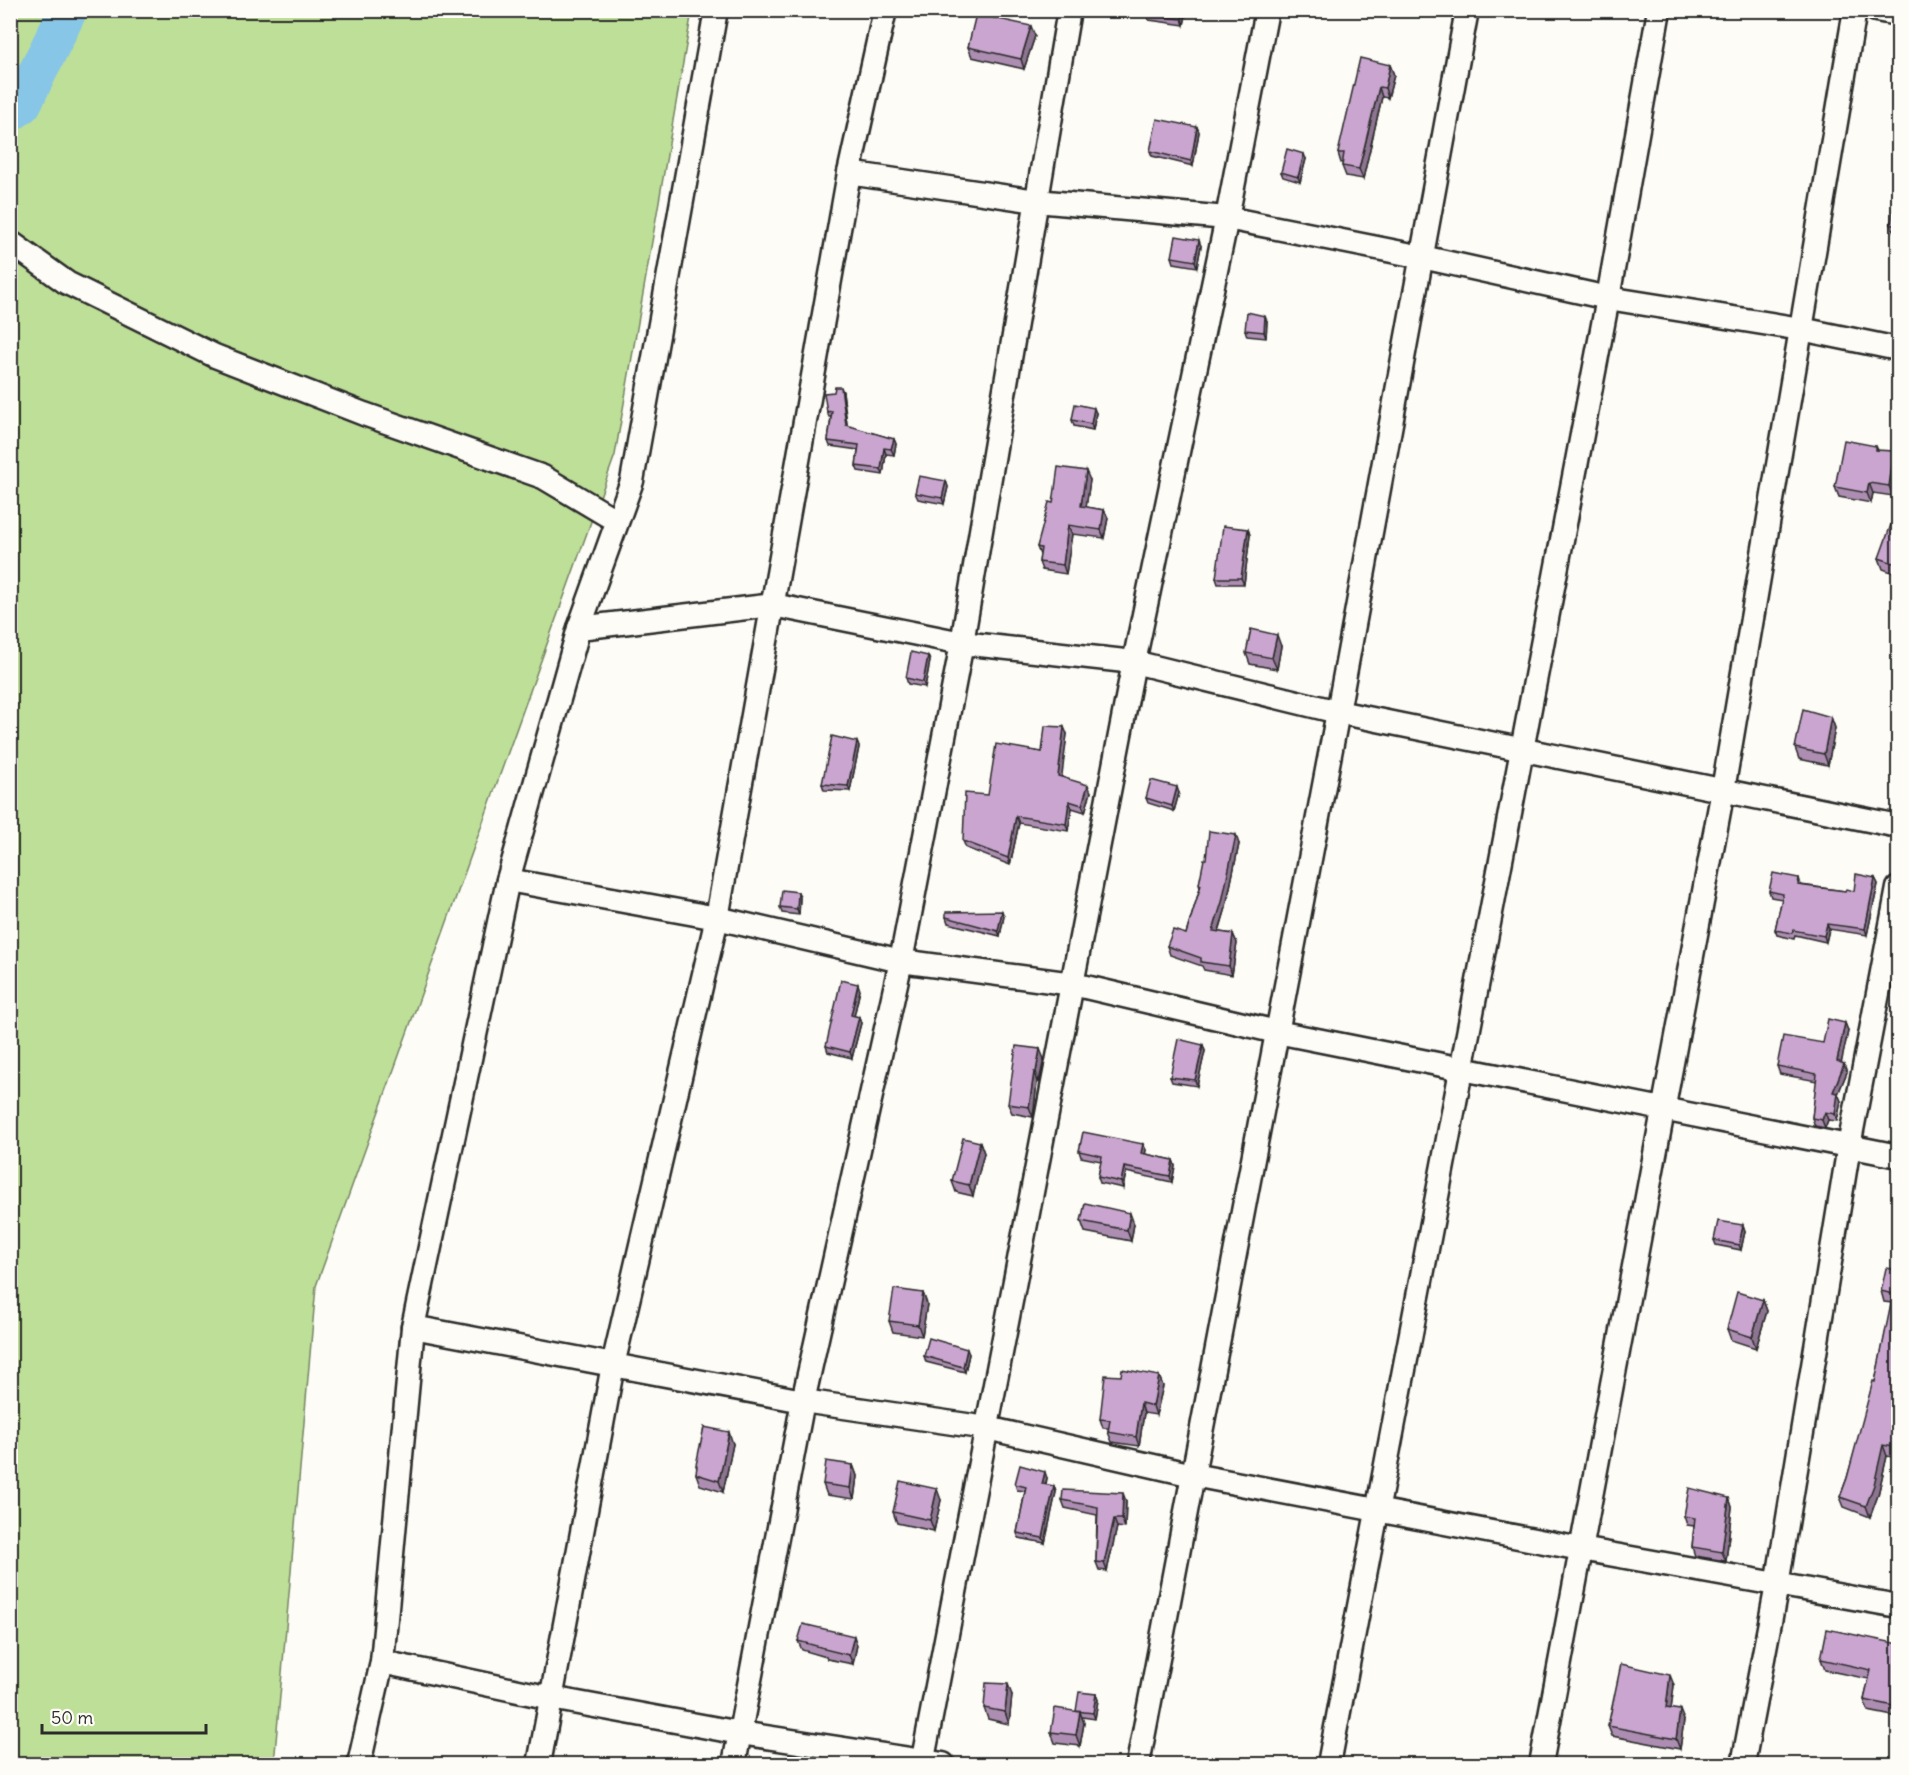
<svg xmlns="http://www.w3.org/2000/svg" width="1909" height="1775" viewBox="0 0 1909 1775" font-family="Delius,sans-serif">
  <rect width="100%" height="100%" fill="#fdfcf7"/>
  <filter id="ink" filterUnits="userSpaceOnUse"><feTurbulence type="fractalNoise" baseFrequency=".0167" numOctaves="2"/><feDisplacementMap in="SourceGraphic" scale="12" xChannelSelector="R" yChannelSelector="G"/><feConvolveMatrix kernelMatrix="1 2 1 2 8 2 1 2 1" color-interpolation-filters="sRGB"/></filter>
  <g filter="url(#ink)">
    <!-- green -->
    <polygon fill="#bedf98" stroke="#748562" stroke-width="1.5" points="11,11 692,11 615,455 316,1286 274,1764 11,1764"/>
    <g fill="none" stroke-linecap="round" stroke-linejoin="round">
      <!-- river -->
      <polyline stroke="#87c6e7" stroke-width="39" points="10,113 22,104 68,10"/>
      <!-- street casing -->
      <g stroke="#2b2b2b" stroke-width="27">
        <g id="street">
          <polyline points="1876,10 1898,14"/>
          <polyline points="849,173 1036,201 1227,218 1422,257 1608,298 1801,329 1898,349"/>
          <polyline points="10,242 67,283 215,356 364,414 543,477 617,521"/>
          <polyline points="579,628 773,605 962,643 1134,662 1338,712 1898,826"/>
          <polyline points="508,880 717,918 901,961 1073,984 1277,1032 1898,1156"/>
          <polyline points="413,1327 803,1401 987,1428 1193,1475 1581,1549 1898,1606"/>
          <polyline points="382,1662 551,1698 740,1733 943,1764"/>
          <polyline points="359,1764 382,1662 413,1327 508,880 579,628 632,481 716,10"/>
          <polyline points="539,1764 613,1365 717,918 849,173 885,10"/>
          <polyline points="734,1764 803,1401 901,961 962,643 1069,10"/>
          <polyline points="922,1764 1134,662 1227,218 1267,10"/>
          <polyline points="1138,1764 1338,712 1467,10"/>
          <polyline points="1329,1764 1608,298 1659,10"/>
          <polyline points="1541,1764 1723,790 1855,10"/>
          <polyline points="1743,1764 1777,1585 1849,1146 1898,888"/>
        </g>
      </g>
      <!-- street -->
      <use href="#street" stroke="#fdfcf7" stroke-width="22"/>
    </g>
    <!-- wall -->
    <g fill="#ad8eb2" stroke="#2b2b2b" stroke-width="1.5">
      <polygon points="1148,10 1187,10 1184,25 1149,20 1147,15"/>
      <polygon points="1374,10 1387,10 1387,13"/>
      <polygon points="1035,36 1024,69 972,57 968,47"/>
      <polygon points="1390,65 1394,75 1388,98 1382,97 1363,179 1346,176 1342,166 1343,163 1341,163 1338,153"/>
      <polygon points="1197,127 1199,132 1193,166 1152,156 1150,151"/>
      <polygon points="1306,159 1300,182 1283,177 1281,172"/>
      <polygon points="1899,192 1899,233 1894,232 1891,224"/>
      <polygon points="1201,246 1197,267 1174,263 1172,257"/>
      <polygon points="1267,321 1266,338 1247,336 1245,330"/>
      <polygon points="843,392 847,426 894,439 896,444 894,455 886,454 883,475 858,471 856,466 858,450 830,446 828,441 831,417 829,417 827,412"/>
      <polygon points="1096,413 1093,430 1074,426 1072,420"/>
      <polygon points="1876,446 1878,450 1897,461 1893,496 1873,493 1871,503 1839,497 1835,487"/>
      <polygon points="1090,480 1086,507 1104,510 1108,518 1104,538 1072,534 1066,574 1042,570 1039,562 1040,555 1037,547 1053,503"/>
      <polygon points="946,481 948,487 944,504 918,499 915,493"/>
      <polygon points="1899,524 1899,575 1883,569 1879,558"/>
      <polygon points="1248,529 1250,535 1244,584 1218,584 1216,578"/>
      <polygon points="1281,646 1277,669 1250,664 1246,653"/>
      <polygon points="928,656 930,661 925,687 908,684 906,678"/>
      <polygon points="1831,717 1835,728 1828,765 1799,759 1795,748"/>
      <polygon points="1067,734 1061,777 1091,792 1085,812 1072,808 1068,831 1019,823 1010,865 966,848 963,841 988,795 1042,752"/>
      <polygon points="857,742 859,747 850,791 824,790 822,784"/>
      <polygon points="1179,793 1174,811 1148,803 1146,798"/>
      <polygon points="1239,844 1225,911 1219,932 1233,934 1237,943 1232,975 1204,970 1202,966 1170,955 1167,946 1186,934 1200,888 1199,884 1206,859"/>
      <polygon points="1799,878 1801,885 1845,891 1854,891 1875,878 1878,884 1867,935 1829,929 1826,942 1795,935 1794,939 1777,935 1775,930 1782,899 1771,897 1769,891"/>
      <polygon points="798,892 800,897 799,915 782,913 780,907"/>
      <polygon points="1004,916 1000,936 948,923 946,917"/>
      <polygon points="860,990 854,1016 859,1017 861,1023 852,1058 828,1052 826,1046"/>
      <polygon points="1845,1023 1848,1031 1841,1063 1847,1072 1838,1094 1841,1101 1837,1121 1828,1120 1825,1128 1815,1126 1812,1118 1817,1081 1780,1074 1777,1066 1823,1043"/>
      <polygon points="1203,1045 1205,1051 1197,1086 1172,1082 1170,1077"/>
      <polygon points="1044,1059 1039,1082 1037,1082 1033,1117 1012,1113 1008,1104"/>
      <polygon points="980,1142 984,1153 973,1196 956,1192 952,1181"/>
      <polygon points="1143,1144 1146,1150 1145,1154 1173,1160 1175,1166 1172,1182 1126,1172 1123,1188 1100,1183 1098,1177 1101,1161 1081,1157 1079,1151"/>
      <polygon points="1081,1221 1134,1224 1131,1241 1085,1232"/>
      <polygon points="1743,1225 1745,1231 1741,1250 1716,1245 1714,1240"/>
      <polygon points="1899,1270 1899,1458 1887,1456 1878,1495 1870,1517 1844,1507 1840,1497 1847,1478 1875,1382 1892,1303 1884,1302 1881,1291"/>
      <polygon points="923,1293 927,1304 922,1336 893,1332 889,1321"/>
      <polygon points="1763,1300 1767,1311 1756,1348 1731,1340 1727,1329"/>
      <polygon points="969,1354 965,1372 926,1362 924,1356"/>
      <polygon points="1121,1376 1159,1376 1163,1386 1156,1415 1144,1413 1139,1446 1112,1442 1108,1432 1109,1428 1103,1428 1100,1419"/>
      <polygon points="733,1444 723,1492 700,1485 696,1474 697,1469 696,1465"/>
      <polygon points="853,1465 857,1476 854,1499 827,1495 823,1484"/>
      <polygon points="1047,1478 1046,1485 1054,1486 1056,1492 1045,1543 1019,1538 1017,1533 1025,1491 1017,1490 1015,1484"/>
      <polygon points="1729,1498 1732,1507 1726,1561 1695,1556 1692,1547 1694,1526 1687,1525 1684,1516"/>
      <polygon points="941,1500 934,1531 897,1523 893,1512"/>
      <polygon points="1062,1500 1126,1501 1125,1528 1117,1527 1107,1571 1099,1570 1096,1562 1097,1515 1065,1508"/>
      <polygon points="798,1641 857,1645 853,1664 827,1659 826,1657 802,1650"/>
      <polygon points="1899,1644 1899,1713 1898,1717 1868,1711 1864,1700 1869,1679 1825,1670 1821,1659"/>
      <polygon points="1674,1685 1671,1709 1684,1720 1680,1749 1612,1736 1608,1726"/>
      <polygon points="1096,1694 1098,1700 1095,1719 1082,1717 1084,1723 1080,1746 1055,1743 1051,1732 1077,1711"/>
      <polygon points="1012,1695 1009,1724 988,1719 984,1708"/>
    </g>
    <!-- shaded-wall -->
    <g fill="#8d7491" stroke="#2b2b2b" stroke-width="1.5">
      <polygon points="1184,10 1187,10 1184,25 1182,19"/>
      <polygon points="1031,26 1035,36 1024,69 1021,59"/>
      <polygon points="1390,65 1394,75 1388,98 1385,88"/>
      <polygon points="1379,87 1382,97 1363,179 1359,169"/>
      <polygon points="1197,127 1199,132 1193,166 1191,161"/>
      <polygon points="1304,154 1306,159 1300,182 1298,177"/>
      <polygon points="1199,240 1201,246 1197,267 1195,261"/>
      <polygon points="1265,316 1267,321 1266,338 1264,332"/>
      <polygon points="841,387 843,392 848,431 846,425"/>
      <polygon points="1094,408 1096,413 1093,430 1091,424"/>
      <polygon points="894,439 896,444 894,455 891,449"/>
      <polygon points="884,448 886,454 883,475 881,469"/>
      <polygon points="1894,451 1897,461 1893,496 1889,486"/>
      <polygon points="1086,471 1090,480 1085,515 1081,506"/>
      <polygon points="946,481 948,487 944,504 942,498"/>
      <polygon points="1869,483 1873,493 1871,503 1867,493"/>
      <polygon points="1104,510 1108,518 1104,538 1101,530"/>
      <polygon points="1068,525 1072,534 1066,574 1063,565"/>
      <polygon points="1248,529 1250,535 1244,584 1241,578"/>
      <polygon points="1277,635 1281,646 1277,669 1272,658"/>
      <polygon points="928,656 930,661 925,687 923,682"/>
      <polygon points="1831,717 1835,728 1828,765 1824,754"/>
      <polygon points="1064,727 1067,734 1061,783 1058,776"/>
      <polygon points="857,742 859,747 850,791 848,786"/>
      <polygon points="1088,785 1091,792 1085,812 1082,805"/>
      <polygon points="1177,787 1179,793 1174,811 1172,806"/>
      <polygon points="1069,801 1072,808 1068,831 1066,824"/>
      <polygon points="1016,816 1019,823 1010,865 1008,858"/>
      <polygon points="1236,835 1239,844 1225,911 1216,940 1213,931"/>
      <polygon points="1875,878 1878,884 1867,935 1865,929"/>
      <polygon points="798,892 800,897 799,915 797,909"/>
      <polygon points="1002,911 1004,916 1000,936 998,931"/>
      <polygon points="1827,924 1829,929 1826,942 1824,936"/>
      <polygon points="1233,934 1237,943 1232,975 1229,966"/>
      <polygon points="858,984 860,990 853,1021 851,1015"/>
      <polygon points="859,1017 861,1023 852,1058 850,1052"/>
      <polygon points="1845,1023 1848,1031 1840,1069 1837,1061"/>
      <polygon points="1203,1045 1205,1051 1197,1086 1195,1080"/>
      <polygon points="1040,1049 1044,1059 1039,1082 1036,1072"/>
      <polygon points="1844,1064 1847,1072 1838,1094 1841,1101 1837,1121 1835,1114 1833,1092"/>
      <polygon points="1034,1072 1037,1082 1033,1117 1029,1107"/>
      <polygon points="1825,1112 1828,1120 1825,1128 1822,1120"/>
      <polygon points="980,1142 984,1153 973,1196 969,1185"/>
      <polygon points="1143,1144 1146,1150 1144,1159 1141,1153"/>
      <polygon points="1173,1160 1175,1166 1172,1182 1170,1176"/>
      <polygon points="1124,1167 1126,1172 1123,1188 1121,1182"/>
      <polygon points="1130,1213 1134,1224 1131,1241 1127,1230"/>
      <polygon points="1743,1225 1745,1231 1741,1250 1739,1245"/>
      <polygon points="923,1293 927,1304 922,1336 918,1325"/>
      <polygon points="1763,1300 1767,1311 1756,1348 1752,1337"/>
      <polygon points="967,1349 969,1354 965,1372 963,1367"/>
      <polygon points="1159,1376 1163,1386 1156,1415 1153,1406"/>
      <polygon points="1141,1403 1144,1413 1139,1446 1136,1437"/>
      <polygon points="729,1432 733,1444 723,1492 719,1481"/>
      <polygon points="1883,1445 1887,1456 1878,1495 1870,1517 1866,1506"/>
      <polygon points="853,1465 857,1476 854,1499 850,1488"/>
      <polygon points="1045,1472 1047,1478 1044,1490 1042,1484"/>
      <polygon points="1054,1486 1056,1492 1045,1543 1043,1538"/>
      <polygon points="937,1489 941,1500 934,1531 930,1520"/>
      <polygon points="1123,1493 1126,1501 1125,1528 1122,1519"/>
      <polygon points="1729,1498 1732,1507 1726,1561 1722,1552"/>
      <polygon points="1114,1519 1117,1527 1107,1571 1104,1563"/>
      <polygon points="854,1636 857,1645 853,1664 849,1655"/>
      <polygon points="1670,1675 1674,1685 1670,1718 1666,1708"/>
      <polygon points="1899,1683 1899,1713 1898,1717 1894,1706"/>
      <polygon points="1008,1684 1012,1695 1009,1724 1005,1712"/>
      <polygon points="1096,1694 1098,1700 1095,1719 1093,1713"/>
      <polygon points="1680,1710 1684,1720 1680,1749 1676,1739"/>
      <polygon points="1080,1712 1084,1723 1080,1746 1076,1735"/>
    </g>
    <!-- building -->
    <g fill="#c9a5cf" stroke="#2b2b2b" stroke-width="1.5">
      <polygon points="1148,10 1184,10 1182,19 1147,15"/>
      <polygon points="976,14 1031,26 1021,59 968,47"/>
      <polygon points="1360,58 1390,65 1385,88 1379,87 1359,169 1342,166 1344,153 1338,153"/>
      <polygon points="1157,119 1197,127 1191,161 1150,151"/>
      <polygon points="1287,149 1304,154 1298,177 1281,172"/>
      <polygon points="1895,191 1899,192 1899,227 1891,224"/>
      <polygon points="1176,236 1199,240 1195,261 1172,257"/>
      <polygon points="1247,312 1265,316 1264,332 1245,330"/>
      <polygon points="835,387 841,387 846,425 894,439 891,449 884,448 881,469 856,466 859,445 828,441 832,411 827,412 824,393 834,392"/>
      <polygon points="1075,404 1094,408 1091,424 1072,420"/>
      <polygon points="1844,440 1876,446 1876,450 1894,451 1889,486 1869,483 1867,493 1835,487"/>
      <polygon points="1058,467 1086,471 1081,506 1104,510 1101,530 1068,525 1063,565 1039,562 1041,548 1037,547 1049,502 1053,503"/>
      <polygon points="919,476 946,481 942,498 915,493"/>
      <polygon points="1892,522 1899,524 1899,565 1879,558"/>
      <polygon points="1223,526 1248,529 1241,578 1216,578"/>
      <polygon points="1895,586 1899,586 1899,603"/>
      <polygon points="1251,629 1277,635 1272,658 1246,653"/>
      <polygon points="911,652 928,656 923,682 906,678"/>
      <polygon points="1803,709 1831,717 1824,754 1795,748"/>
      <polygon points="1045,726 1064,727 1058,776 1088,785 1082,805 1069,801 1066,824 1016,816 1008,858 963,841 965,793 988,795 996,744 1042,752"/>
      <polygon points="832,736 857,742 848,786 822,784"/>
      <polygon points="1151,780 1177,787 1172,806 1146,798"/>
      <polygon points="1209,831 1236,835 1222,902 1213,931 1233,934 1229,966 1201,962 1201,958 1167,946 1173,930 1186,934 1201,885 1199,884 1204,859 1206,859"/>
      <polygon points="1773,873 1799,878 1798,885 1845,891 1846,889 1854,891 1856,874 1875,878 1865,929 1827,924 1824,936 1793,930 1792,933 1775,930 1783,894 1769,891"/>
      <polygon points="782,890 798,892 797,909 780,907"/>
      <polygon points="1002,911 998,931 946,917 946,912"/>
      <polygon points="841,980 858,984 851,1015 859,1017 850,1052 826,1046"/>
      <polygon points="1828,1019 1845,1023 1837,1061 1844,1064 1833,1092 1838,1093 1835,1114 1825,1112 1822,1120 1812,1118 1817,1074 1777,1066 1783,1036 1823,1043"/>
      <polygon points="1178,1039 1203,1045 1195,1080 1170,1077"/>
      <polygon points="1016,1046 1040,1049 1036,1072 1034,1072 1029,1107 1008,1104"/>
      <polygon points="1083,1132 1143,1144 1141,1153 1173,1160 1170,1176 1124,1167 1121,1182 1098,1177 1102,1156 1079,1151"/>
      <polygon points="963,1138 980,1142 969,1185 952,1181"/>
      <polygon points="1085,1203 1130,1213 1127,1230 1081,1221"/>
      <polygon points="1718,1221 1743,1225 1739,1245 1714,1240"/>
      <polygon points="1886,1268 1899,1270 1899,1448 1883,1445 1874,1485 1866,1506 1840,1497 1847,1478 1873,1381 1875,1382 1893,1294 1881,1291"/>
      <polygon points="894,1289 923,1293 918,1325 889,1321"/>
      <polygon points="1737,1292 1763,1300 1752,1337 1727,1329"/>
      <polygon points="929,1338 967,1349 963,1367 924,1356"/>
      <polygon points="1122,1369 1159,1376 1153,1406 1141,1403 1136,1437 1108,1432 1110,1420 1100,1419 1105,1375 1121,1376"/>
      <polygon points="704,1427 729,1432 719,1481 696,1474 697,1466 696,1465"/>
      <polygon points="826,1461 853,1465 850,1488 823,1484"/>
      <polygon points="1020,1465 1045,1472 1042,1484 1054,1486 1043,1538 1017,1533 1026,1487 1015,1484"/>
      <polygon points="900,1481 937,1489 930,1520 893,1512"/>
      <polygon points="1689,1488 1729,1498 1722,1552 1692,1547 1695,1518 1684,1516"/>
      <polygon points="1063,1490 1123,1493 1122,1519 1114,1519 1104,1563 1096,1562 1098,1507 1062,1500"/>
      <polygon points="803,1624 854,1636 849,1655 824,1649 824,1648 798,1641"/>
      <polygon points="1827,1629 1899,1644 1899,1683 1894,1706 1864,1700 1871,1670 1821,1659"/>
      <polygon points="1621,1664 1670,1675 1666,1708 1680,1710 1676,1739 1608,1726"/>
      <polygon points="986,1683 1008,1684 1005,1712 984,1708"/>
      <polygon points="1079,1692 1096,1694 1093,1713 1076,1711"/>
      <polygon points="1055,1708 1080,1712 1076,1735 1051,1732"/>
    </g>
  </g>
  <!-- margin -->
  <rect width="1909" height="1775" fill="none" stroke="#fdfcf7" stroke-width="36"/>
  <rect x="18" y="18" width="1873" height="1739" fill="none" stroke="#2b2b2b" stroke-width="2" filter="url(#ink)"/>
  <!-- scale -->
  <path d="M42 1724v9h164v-9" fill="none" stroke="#2b2b2b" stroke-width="3"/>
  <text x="51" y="1724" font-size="18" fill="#2b2b2b" stroke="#fdfcf7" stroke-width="4.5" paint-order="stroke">50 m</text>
</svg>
